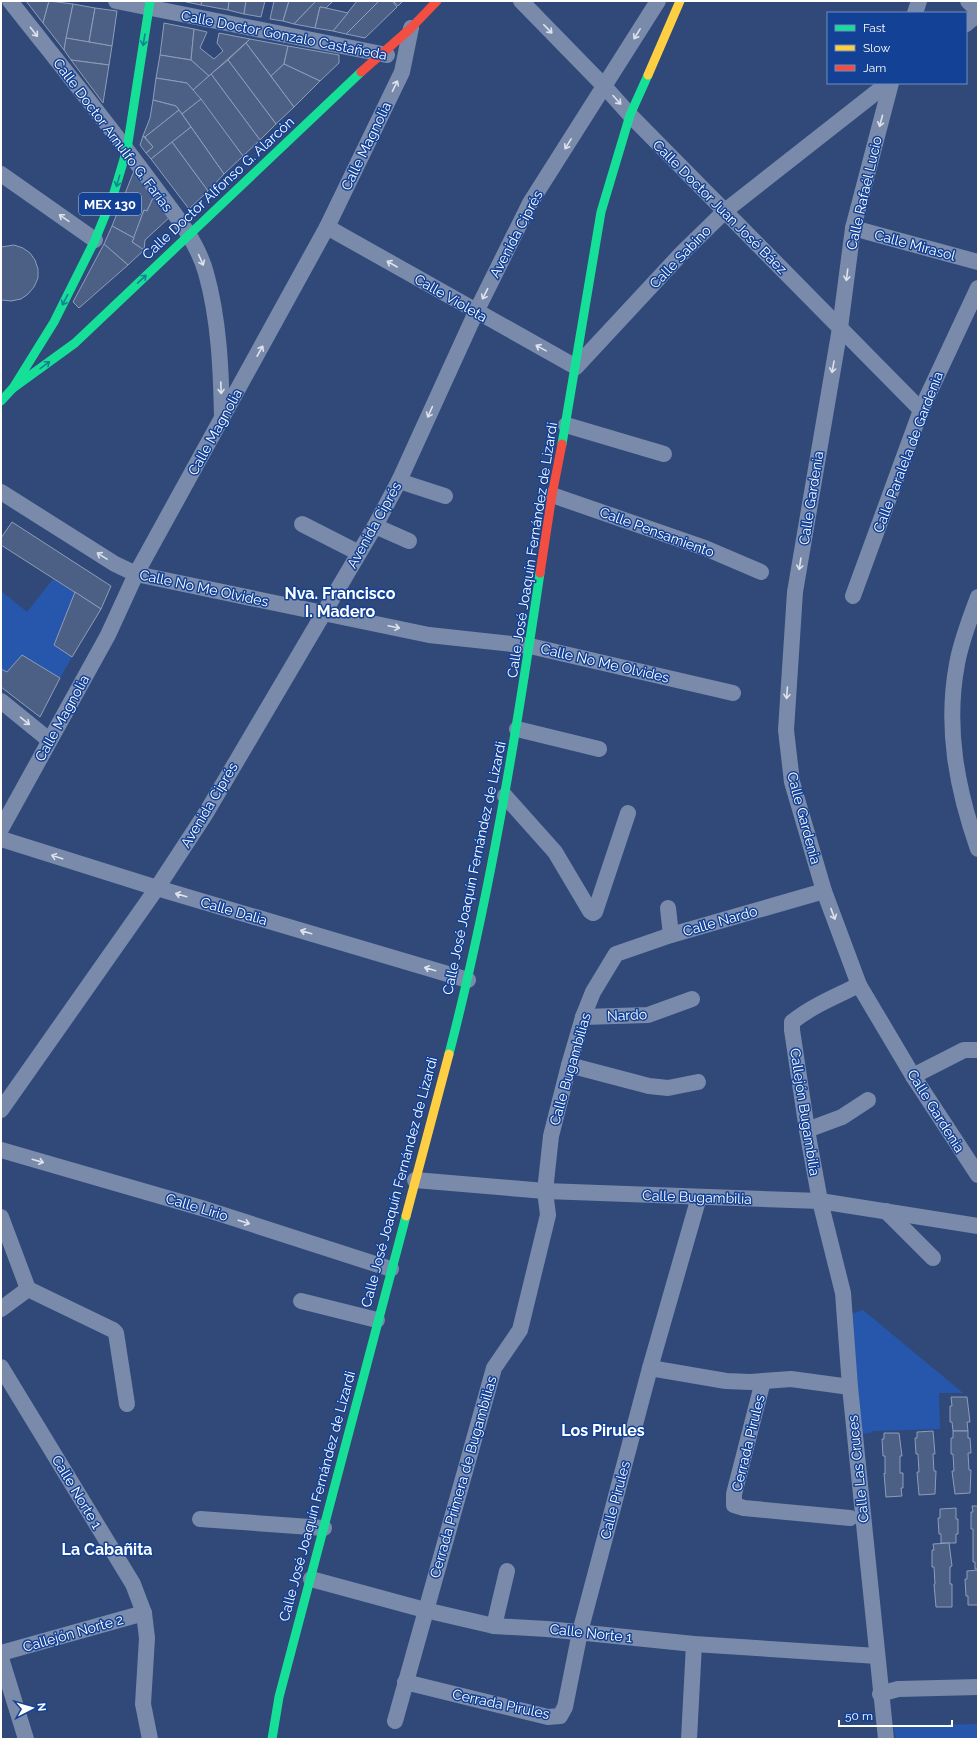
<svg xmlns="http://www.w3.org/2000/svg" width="979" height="1740" viewBox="0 0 979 1740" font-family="Raleway,sans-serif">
  <rect width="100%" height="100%" fill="#304978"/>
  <!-- green -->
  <g fill="#2757ac">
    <polygon points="53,579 75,592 54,644 72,657 60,678 22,655 7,672 1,669 1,591 27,612"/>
    <polygon points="863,1310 963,1393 939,1393 940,1429 872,1431 871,1433 859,1434 848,1315"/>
    <polygon points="978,1724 978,1739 896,1739 893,1726"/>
  </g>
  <!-- building -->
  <g fill="#4c6086" stroke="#8e9db8">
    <polygon points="26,1 49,1 43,23"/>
    <polygon points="49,1 73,4 64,50 43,23"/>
    <polygon points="182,1 202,1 201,5"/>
    <polygon points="202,1 229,1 228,10 201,5"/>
    <polygon points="229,1 246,1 244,14 228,10"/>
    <polygon points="246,1 265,1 261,17 244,14"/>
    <polygon points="274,1 289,1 283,21 270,19"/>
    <polygon points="289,1 316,1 294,24 283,21"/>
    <polygon points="316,1 333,1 326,8 320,7 315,28 294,24"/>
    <polygon points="357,1 379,1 346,34 333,31"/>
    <polygon points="379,1 392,1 397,7 365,38 346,34"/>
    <polygon points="393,1 403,1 398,6"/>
    <polygon points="73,4 95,8 89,42 66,38"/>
    <polygon points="320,7 326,8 348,13 333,31 315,28"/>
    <polygon points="95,8 117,11 112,46 89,42"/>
    <polygon points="164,23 194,29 191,60 160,55"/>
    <polygon points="194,29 207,32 200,48 214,59 223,51 217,43 219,33 250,39 209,76 191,60"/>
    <polygon points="66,38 112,46 109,65 71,60 64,50"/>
    <polygon points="250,39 288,46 284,64 271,76 246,43"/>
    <polygon points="246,43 294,107 276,124 228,60"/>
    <polygon points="288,46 339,55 339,63 320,81 284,64"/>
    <polygon points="160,55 191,60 209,76 193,90 187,83 156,78"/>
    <polygon points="71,60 109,65 103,103"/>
    <polygon points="228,60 276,124 260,140 211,74"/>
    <polygon points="284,64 320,81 294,107 271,76"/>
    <polygon points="211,74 260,140 243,156 193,90"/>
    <polygon points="156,78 187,83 201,99 182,114 176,106 153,100"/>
    <polygon points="201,99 243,156 224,174 182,114"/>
    <polygon points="153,100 176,106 179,110 145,137 143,136 150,118"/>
    <polygon points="179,110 191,127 151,159 146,153 153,147 145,137"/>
    <polygon points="191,127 224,174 208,191 172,142"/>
    <polygon points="143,136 153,147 146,153 140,145"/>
    <polygon points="172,142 208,191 189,209 151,159"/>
    <polygon points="134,171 154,196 147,211 144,210 134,238 112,226"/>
    <polygon points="154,196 171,216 145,240 144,250 132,242 144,210 147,211"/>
    <polygon points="112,226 134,238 132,242 144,250 128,265 104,244"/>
    <polygon points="104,244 128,265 79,308 73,302"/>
    <polygon points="14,245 23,248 30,253 35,260 38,269 38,278 34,287 28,294 21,299 11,301 2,300 1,299 1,247"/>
    <polygon points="12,522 111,586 101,609 1,545 1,538"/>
    <polygon points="75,592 101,609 72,657 54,645"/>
    <polygon points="22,655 60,678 40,717 1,687 1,669 7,672"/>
    <polygon points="951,1397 967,1397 970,1422 967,1422 968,1431 953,1431 952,1422 950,1422 950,1406 952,1406"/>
    <polygon points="933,1431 935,1454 933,1454 934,1471 936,1471 935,1494 919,1495 917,1472 919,1472 918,1454 916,1454 915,1438 917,1438 917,1432"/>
    <polygon points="953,1431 968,1431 968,1438 970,1438 971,1453 968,1453 969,1470 971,1470 970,1493 955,1494 952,1471 954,1471 953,1454 951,1454 951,1438 953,1438"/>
    <polygon points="884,1433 899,1433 902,1456 900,1456 900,1473 903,1473 903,1488 901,1488 902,1496 886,1497 884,1473 885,1474 885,1456 883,1456 882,1439 884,1439"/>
    <polygon points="972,1506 978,1506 978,1569 975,1569 975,1562 973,1562 973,1529 971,1529 971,1512 973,1512"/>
    <polygon points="956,1508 956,1519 958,1519 958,1534 956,1534 956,1543 941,1543 941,1534 939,1534 938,1518 940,1518 940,1509"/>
    <polygon points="949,1543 952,1566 950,1567 950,1584 952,1584 952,1607 936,1607 934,1584 935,1584 934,1567 932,1567 932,1550 934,1550 933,1544"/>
    <polygon points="978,1570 978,1605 968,1605 968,1596 966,1596 965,1579 967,1579 967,1571"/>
  </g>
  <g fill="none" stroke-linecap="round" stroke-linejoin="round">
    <!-- street -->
    <g stroke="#798aab" stroke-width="16">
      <path d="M10,1c48,61 97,121 143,184 20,27 44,55 53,88 13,46 15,96 16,144"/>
      <polyline points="116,1 387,55"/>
      <polyline points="521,1 604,86 630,115 921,410"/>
      <polyline points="968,1 978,11"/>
      <polyline points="915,13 919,1"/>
      <polyline points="966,24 978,14"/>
      <polyline points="891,83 853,228 840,328 795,592 786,730 792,782 824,891 859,985 913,1076 978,1175"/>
      <polyline points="1,174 95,240"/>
      <polyline points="327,227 576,367 681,254 725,211 888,83"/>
      <polyline points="853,228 978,262"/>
      <polyline points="566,425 664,454"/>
      <polyline points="399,481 445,496"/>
      <polyline points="1,492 115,564 136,574 429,635 530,646 733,693"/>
      <polyline points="552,495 705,548 761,572"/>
      <polyline points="302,524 359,553"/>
      <polyline points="375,526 409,541"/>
      <polyline points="853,596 921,410 978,288"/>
      <path d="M978,597c-8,22 -17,44 -21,67 -12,64 0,125 21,185"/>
      <polyline points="1,701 49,740"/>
      <polyline points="517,729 599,749"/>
      <polyline points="505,796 555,852 590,911 593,913 595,912 628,813"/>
      <polyline points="1,829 108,635 136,574 327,227 402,72 411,28"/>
      <polyline points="1,839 157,888 468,980"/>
      <polyline points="668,908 671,935"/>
      <path d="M859,985c-23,11 -47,21 -67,37v8l15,100 13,71 23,92 7,94 36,352"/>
      <polyline points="583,1017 648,1015 692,999"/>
      <polyline points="569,1065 649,1086 668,1088 698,1082"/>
      <polyline points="913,1076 964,1050 978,1050"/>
      <polyline points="1,1110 157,888 206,813 375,526 399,481 476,312 530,203 658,1"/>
      <polyline points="807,1130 842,1117 868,1100"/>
      <polyline points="1,1150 205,1209 391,1269"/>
      <polyline points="415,1180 545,1191 820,1201 978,1226"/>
      <polyline points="886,1211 933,1258"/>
      <polyline points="1,1217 28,1289"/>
      <polyline points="28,1289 113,1330 116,1333 127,1404"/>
      <polyline points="301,1301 377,1320"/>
      <polyline points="1,1309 28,1289"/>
      <polyline points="1,1367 133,1584 144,1613 147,1638 143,1704 150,1739"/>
      <polyline points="650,1368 726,1381 750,1382 791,1379 850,1387"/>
      <polyline points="763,1381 734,1494 734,1505 744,1508 850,1518"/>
      <polyline points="200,1519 324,1528"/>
      <polyline points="311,1579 425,1610 494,1626 547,1629 694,1644 877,1656"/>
      <polyline points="494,1626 507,1571"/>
      <polyline points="1,1653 144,1613"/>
      <polyline points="1,1658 26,1739"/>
      <polyline points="405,1682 548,1717 560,1716 565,1707 580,1632 650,1368 699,1197"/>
      <polyline points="880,1694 898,1689 978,1687"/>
      <polyline points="395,1721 494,1368 520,1330 548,1215 545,1191 551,1136 569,1065 583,1017 593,992 616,954 671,935 824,891"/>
      <polyline points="689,1739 694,1644"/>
    </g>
    <!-- fast -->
    <g stroke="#16e098" stroke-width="9">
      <polyline points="13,388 75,343 361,72"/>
      <polyline points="1,401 13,388 54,322 95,240 113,196 127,149 150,1"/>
      <polyline points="562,444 601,212 630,115 648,75"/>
      <path d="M449,1054c41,-158 67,-319 91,-481"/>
      <polyline points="272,1739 279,1697 406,1216"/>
    </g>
    <!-- slow -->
    <g stroke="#ffcf43" stroke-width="9">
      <polyline points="648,75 680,1"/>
      <polyline points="406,1216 449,1054"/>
    </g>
    <!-- jam -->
    <g stroke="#f24e42" stroke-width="9">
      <polyline points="361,72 411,28 437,1"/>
      <polyline points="540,573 552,495 562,444"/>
    </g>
  </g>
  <!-- one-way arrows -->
  <defs><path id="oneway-shaft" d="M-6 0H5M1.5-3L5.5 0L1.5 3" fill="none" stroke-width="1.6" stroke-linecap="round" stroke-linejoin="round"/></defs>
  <g stroke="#dee2ea">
    <use href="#oneway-shaft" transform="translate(548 29) rotate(46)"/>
    <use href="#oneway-shaft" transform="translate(34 32) rotate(52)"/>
    <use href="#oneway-shaft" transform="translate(637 34) rotate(122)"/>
    <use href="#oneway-shaft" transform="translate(395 86) rotate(-64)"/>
    <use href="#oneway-shaft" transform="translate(617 100) rotate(48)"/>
    <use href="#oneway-shaft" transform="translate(881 121) rotate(105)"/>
    <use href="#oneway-shaft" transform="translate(568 144) rotate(122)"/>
    <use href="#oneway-shaft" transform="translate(64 218) rotate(-145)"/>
    <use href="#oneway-shaft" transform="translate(201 260) rotate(66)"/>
    <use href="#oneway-shaft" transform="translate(392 264) rotate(-150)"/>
    <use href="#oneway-shaft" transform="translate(847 275) rotate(97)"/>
    <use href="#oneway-shaft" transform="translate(485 294) rotate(117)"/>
    <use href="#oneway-shaft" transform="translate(541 348) rotate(-151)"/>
    <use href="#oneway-shaft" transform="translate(260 351) rotate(-61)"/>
    <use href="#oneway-shaft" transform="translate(833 367) rotate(100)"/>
    <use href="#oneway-shaft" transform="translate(221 388) rotate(88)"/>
    <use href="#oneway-shaft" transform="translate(430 412) rotate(114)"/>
    <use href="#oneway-shaft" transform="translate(102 556) rotate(-148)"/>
    <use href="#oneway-shaft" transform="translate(800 564) rotate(99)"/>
    <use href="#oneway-shaft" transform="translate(394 627) rotate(12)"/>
    <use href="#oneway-shaft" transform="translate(787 693) rotate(94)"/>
    <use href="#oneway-shaft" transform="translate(25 721) rotate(39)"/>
    <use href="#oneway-shaft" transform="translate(57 857) rotate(-162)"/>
    <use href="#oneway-shaft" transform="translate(181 895) rotate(-164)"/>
    <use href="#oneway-shaft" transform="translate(833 914) rotate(69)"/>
    <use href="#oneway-shaft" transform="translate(306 932) rotate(-164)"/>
    <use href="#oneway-shaft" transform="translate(430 969) rotate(-164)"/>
    <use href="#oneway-shaft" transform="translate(38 1161) rotate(16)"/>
    <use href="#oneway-shaft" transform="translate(244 1222) rotate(18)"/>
  </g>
  <g stroke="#148196">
    <use href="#oneway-shaft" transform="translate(144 40) rotate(99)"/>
    <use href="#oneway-shaft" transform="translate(118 181) rotate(106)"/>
    <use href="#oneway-shaft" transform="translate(142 279) rotate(-43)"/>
    <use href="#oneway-shaft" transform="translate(65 300) rotate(117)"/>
    <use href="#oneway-shaft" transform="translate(45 365) rotate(-36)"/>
  </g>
  <g text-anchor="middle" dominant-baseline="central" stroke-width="3" stroke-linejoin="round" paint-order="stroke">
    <!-- shield labels -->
    <rect fill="#134195" stroke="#b8c6df" stroke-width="1" x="79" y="193" width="62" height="22" rx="3"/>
    <g font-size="13" font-weight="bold" fill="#fff">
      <text x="110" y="204">MEX 130</text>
    </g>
    <!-- street labels -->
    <g font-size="14" fill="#fff" stroke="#134195">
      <text transform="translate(284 35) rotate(11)">Calle Doctor Gonzalo Castañeda</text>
      <text transform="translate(113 135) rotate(53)">Calle Doctor Arnulfo G. Farías</text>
      <text transform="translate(366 146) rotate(-64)">Calle Magnolia</text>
      <text transform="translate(218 188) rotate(-43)">Calle Doctor Alfonso G. Alarcón</text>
      <text transform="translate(864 193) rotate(-77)">Calle Rafaél Lucio</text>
      <text transform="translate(720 207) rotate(45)">Calle Doctor Juan José Báez</text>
      <text transform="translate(516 234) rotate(-62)">Avenida Ciprés</text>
      <text transform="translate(915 245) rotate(15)">Calle Mirasol</text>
      <text transform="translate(680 257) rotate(-46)">Calle Sabino</text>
      <text transform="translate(451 298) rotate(30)">Calle Violeta</text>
      <text transform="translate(215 432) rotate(-61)">Calle Magnolia</text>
      <text transform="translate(908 452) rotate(-69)">Calle Paralela de Gardenia</text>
      <text transform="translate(811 498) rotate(-81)">Calle Gardenia</text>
      <text transform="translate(374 525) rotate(-61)">Avenida Ciprés</text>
      <text transform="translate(657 532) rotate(20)">Calle Pensamiento</text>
      <text transform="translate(532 550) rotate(-81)">Calle José Joaquín Fernández de Lizardi</text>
      <text transform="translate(204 588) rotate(12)">Calle No Me Olvides</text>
      <text transform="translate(605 663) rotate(13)">Calle No Me Olvides</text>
      <text transform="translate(62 718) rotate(-61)">Calle Magnolia</text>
      <text transform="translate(209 805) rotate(-59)">Avenida Ciprés</text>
      <text transform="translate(804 818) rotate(75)">Calle Gardenia</text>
      <text transform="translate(474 868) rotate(-78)">Calle José Joaquín Fernández de Lizardi</text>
      <text transform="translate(234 911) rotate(16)">Calle Dalia</text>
      <text transform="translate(720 921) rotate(-16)">Calle Nardo</text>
      <text transform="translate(627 1015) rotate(-3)">Nardo</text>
      <text transform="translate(570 1069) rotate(-74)">Calle Bugambilias</text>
      <text transform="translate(936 1111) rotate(58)">Calle Gardenia</text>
      <text transform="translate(805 1112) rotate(81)">Callejón Bugambilia</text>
      <text transform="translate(399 1182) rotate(-75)">Calle José Joaquín Fernández de Lizardi</text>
      <text transform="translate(697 1197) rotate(2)">Calle Bugambilia</text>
      <text transform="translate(197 1207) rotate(17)">Calle Lirio</text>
      <text transform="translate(748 1443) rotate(-76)">Cerrada Pirules</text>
      <text transform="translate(858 1469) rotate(-96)">Calle Las Cruces</text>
      <text transform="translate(463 1477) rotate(-74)">Cerrada Primera de Bugambilias</text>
      <text transform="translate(77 1492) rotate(59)">Calle Norte 1</text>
      <text transform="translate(317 1496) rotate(-75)">Calle José Joaquín Fernández de Lizardi</text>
      <text transform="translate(615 1500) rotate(-75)">Calle Pirules</text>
      <text transform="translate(73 1633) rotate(-16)">Callejón Norte 2</text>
      <text transform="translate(591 1633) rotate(6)">Calle Norte 1</text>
      <text transform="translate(501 1704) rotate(12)">Cerrada Pirules</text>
    </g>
    <!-- quarter labels -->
    <g font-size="16" font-weight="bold" fill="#fff" stroke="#134195">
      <text x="340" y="593">Nva. Francisco<tspan x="340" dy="18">I. Madero</tspan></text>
      <text x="603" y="1430">Los Pirules</text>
      <text x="107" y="1549">La Cabañita</text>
    </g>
  </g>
  <!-- border -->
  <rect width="979" height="1740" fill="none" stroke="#ffffff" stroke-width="4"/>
  <!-- legend -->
  <rect x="827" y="12" width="140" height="72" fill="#134195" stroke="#718dbf"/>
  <rect x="835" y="25" width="20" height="6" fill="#16e098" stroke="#718dbf"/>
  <text x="863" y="32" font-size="12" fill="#ffffff">Fast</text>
  <rect x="835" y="45" width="20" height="6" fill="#ffcf43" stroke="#718dbf"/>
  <text x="863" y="52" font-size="12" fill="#ffffff">Slow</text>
  <rect x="835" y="65" width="20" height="6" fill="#f24e42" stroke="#718dbf"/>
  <text x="863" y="72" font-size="12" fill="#ffffff">Jam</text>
  <!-- north arrow -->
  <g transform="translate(32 1708) rotate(84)" stroke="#134195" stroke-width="3" paint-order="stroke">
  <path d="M0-3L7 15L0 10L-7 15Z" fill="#ffffff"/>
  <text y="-6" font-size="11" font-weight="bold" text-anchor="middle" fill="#ffffff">N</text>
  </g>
  <!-- scale -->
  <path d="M839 1720v6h113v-6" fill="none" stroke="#ffffff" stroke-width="2"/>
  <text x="845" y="1720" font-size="12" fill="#ffffff" stroke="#134195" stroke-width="3" paint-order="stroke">50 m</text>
</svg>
